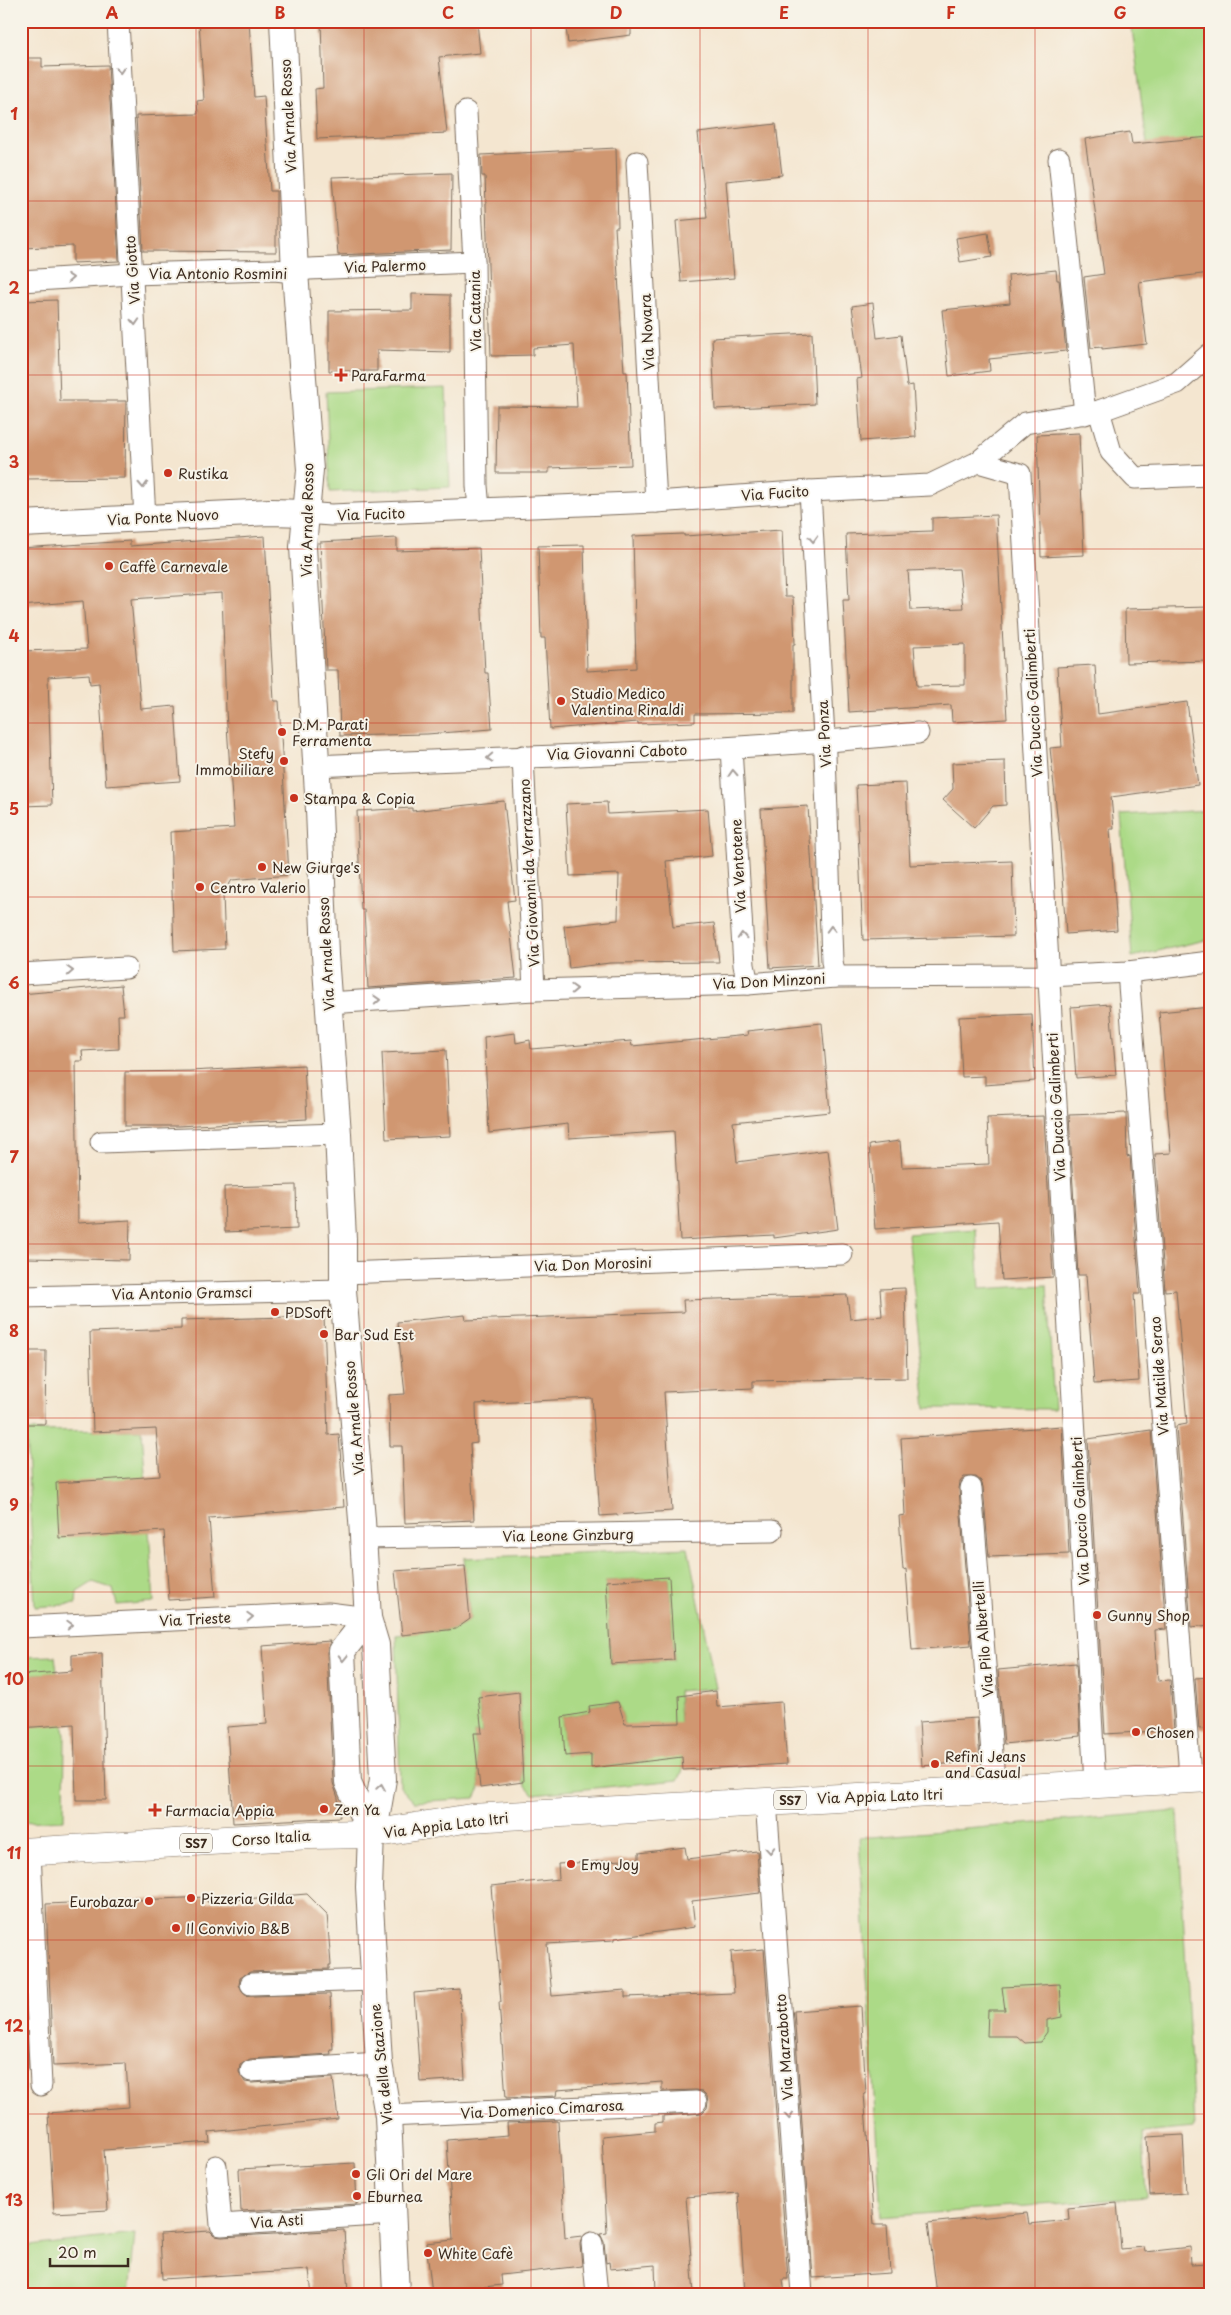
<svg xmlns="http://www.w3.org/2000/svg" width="1231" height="2315" viewBox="0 0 1231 2315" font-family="'Playpen Sans',sans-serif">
  <rect width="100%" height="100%" fill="#f7f3e8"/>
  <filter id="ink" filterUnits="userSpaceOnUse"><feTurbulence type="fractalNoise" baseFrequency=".02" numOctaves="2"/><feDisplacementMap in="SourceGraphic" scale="10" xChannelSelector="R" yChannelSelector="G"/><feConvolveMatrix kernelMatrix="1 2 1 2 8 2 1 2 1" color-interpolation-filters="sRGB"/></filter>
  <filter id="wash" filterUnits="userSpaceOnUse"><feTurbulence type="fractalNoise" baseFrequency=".0096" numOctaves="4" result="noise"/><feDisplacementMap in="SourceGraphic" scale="20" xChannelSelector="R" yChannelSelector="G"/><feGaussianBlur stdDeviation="1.12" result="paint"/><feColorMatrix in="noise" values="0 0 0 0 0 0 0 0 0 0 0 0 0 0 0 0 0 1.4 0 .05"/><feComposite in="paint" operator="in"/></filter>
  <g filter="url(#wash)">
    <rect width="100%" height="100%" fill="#f4e6d0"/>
    <!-- green -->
    <g fill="#acda87" stroke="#748252" fill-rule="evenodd">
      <polygon points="1131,21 1210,21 1210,193 1154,198"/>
      <polygon points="446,388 450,487 330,492 326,392"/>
      <polygon points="1210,810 1210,939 1132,957 1121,815"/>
      <polygon points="976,1229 980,1289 1047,1285 1054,1409 926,1408 908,1234"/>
      <polygon points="142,1430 154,1602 117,1605 113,1589 93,1582 77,1592 76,1604 35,1607 26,1431"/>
      <path d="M688,1548l28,140 -38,3 5,79 -5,10 -145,14 -10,-12 -4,-90 -41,5 4,36h-8l6,55 -5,10 -61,4 -14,-15 -4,-152 60,-6 14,-10 -6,-61zM669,1577l5,83 -63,4 -5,-83zM618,1702l7,22 22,37 -55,7 -1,-14 -26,1 -3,-38 28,-5 -1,-6z"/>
      <polygon points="55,1656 65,1735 64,1820 21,1822 21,1728 53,1673 21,1675 21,1657"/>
      <polygon points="1178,1811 1194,2128 1143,2133 1146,2197 881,2217 859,1838"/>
      <polygon points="135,2234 129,2294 21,2294 21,2247"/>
    </g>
    <g id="blocks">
      <!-- building -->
      <g fill="#d09771" fill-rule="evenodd">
        <polygon points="199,21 249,21 254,97 264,96 270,191 276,191 276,252 143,251 136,116 198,114 197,101 204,100"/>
        <polygon points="321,21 477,21 480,53 439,57 447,133 317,139 315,89 323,88"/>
        <polygon points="565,21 631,21 631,35 568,43"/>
        <polygon points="21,58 42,58 42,67 108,65 119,261 73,263 73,246 21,248"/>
        <polygon points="776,124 782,175 726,181 734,278 681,282 676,221 707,218 698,133"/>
        <polygon points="1130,132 1132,144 1210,137 1210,273 1139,282 1147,344 1102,349 1102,347 1091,348 1084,277 1104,274 1085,139"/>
        <polygon points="616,148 618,227 615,227 624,372 627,372 631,465 549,468 549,473 496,473 497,406 577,407 574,345 533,348 533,355 491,356 485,176 482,176 481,155"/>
        <polygon points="452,173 451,250 338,255 332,177"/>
        <polygon points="988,233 992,257 960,262 956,238"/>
        <polygon points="1056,270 1057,280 1059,280 1066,351 989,359 990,371 949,376 942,310 1010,303 1008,275"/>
        <polygon points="412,294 450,295 450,352 377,350 377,371 329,371 329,311 412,310"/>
        <polygon points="57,300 60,401 126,401 125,478 21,479 21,301"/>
        <polygon points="873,303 877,338 901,335 907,386 913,385 916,437 861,441 857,379 862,378 852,306"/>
        <polygon points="812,333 815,404 715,409 712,338"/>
        <polygon points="1079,433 1084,555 1041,557 1037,435"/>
        <path d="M996,515l11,204 -55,3 -1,-17 -102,7 -6,-112h6l-3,-66 86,-3v-13zM959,569l4,39 -52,2 -3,-39zM965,644v41l-48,1 -3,-40z"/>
        <polygon points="782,530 785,597 793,597 795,644 793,644 793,713 695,714 695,722 638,724 638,722 550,729 545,638 541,638 538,546 584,545 587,671 636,668 633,536 684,534 684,536"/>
        <polygon points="265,536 274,701 279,701 289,875 232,880 223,894 225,949 174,951 170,832 234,828 226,711 222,593 131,599 141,709 175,706 180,781 106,786 99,683 90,684 89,674 48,677 52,805 21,806 21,651 87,649 83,601 21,606 21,548 130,541 130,546"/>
        <polygon points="397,538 397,551 479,548 485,673 488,673 492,729 427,734 340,736 338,670 326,670 320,542"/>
        <polygon points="1210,607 1210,661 1126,663 1125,609"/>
        <polygon points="1095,665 1098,714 1187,702 1198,785 1111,797 1114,829 1110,829 1117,930 1066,934 1059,834 1050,748 1062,747 1057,667"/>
        <polygon points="1005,761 1006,805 993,806 974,828 943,800 953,789 952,763"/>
        <polygon points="906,783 910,865 1012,861 1014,936 863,940 856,785"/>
        <polygon points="504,801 515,900 507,901 516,978 368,988 364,910 361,910 357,811 412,808 412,811"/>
        <polygon points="607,802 608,814 708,809 712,856 666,861 673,927 714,923 719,962 610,963 569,968 564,926 618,920 619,874 570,876 566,804"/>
        <polygon points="808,806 818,965 770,968 761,809"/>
        <polygon points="121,985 124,1015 118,1015 119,1049 82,1051 83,1061 76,1061 78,1223 130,1220 129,1260 26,1258 26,1221 21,1221 21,994"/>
        <polygon points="1110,1004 1116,1075 1076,1078 1071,1007"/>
        <polygon points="1210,1007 1210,1625 1191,1627 1176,1426 1187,1424 1176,1290 1165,1291 1155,1154 1171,1153 1159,1012"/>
        <polygon points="1032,1014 1035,1081 985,1085 985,1076 962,1077 959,1017"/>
        <polygon points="822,1023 830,1112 733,1122 737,1162 828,1150 838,1229 774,1238 774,1235 680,1240 674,1131 569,1138 568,1124 489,1133 484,1037 515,1033 516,1043 530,1040 531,1049 631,1041 632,1046 748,1035 747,1031"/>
        <polygon points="446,1050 450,1136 386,1139 382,1053"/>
        <polygon points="304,1065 307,1119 178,1126 125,1126 125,1072 190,1071"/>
        <polygon points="1126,1113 1127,1157 1130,1156 1140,1294 1134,1294 1139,1381 1094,1384 1086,1275 1078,1275 1069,1115"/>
        <polygon points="1044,1116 1053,1277 1002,1280 998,1221 875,1229 869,1145 900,1141 902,1167 989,1164 987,1118"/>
        <polygon points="296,1185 297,1229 225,1232 224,1187"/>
        <polygon points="905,1288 907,1378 753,1381 753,1388 664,1392 672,1511 600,1516 592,1398 476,1404 477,1443 470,1444 474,1520 405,1523 402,1446 390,1446 389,1395 405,1394 397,1322 465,1315 466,1320 684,1312 683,1300 847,1295 850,1319 882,1316 880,1289"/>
        <polygon points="324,1316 328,1435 339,1434 344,1507 209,1518 215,1597 169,1600 164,1531 59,1538 56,1483 160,1476 156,1429 93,1432 90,1332 181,1329 181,1320"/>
        <polygon points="21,1351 46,1351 45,1424 21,1424"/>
        <polygon points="1062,1426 1069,1554 989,1557 983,1487 981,1481 976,1477 964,1477 960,1482 959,1489 971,1645 912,1650 906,1569 903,1570 899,1516 905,1515 901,1438"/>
        <polygon points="1151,1430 1166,1629 1155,1630 1158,1681 1170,1680 1174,1730 1105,1734 1088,1439"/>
        <polygon points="465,1566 470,1619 456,1629 402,1635 395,1571"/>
        <polygon points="669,1577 674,1660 611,1664 606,1581"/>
        <polygon points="330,1641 327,1652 333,1783 338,1798 340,1817 233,1823 227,1727 267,1724 262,1646"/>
        <polygon points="102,1653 106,1800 76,1800 74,1724 21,1728 21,1675 72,1671 72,1655"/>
        <polygon points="1076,1663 1080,1736 1004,1744 998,1670"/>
        <polygon points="1210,1677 1210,1728 1199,1729 1195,1678"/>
        <polygon points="716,1691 717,1707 782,1702 787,1764 683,1770 682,1757 591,1768 591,1754 565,1756 562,1717 590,1712 589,1706 618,1702 625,1724 680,1723 679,1696"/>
        <polygon points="519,1692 523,1782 480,1788 474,1733 482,1733 478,1697"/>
        <polygon points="977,1718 980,1761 922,1766 919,1722"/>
        <polygon points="685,1847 687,1859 757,1851 760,1893 692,1901 695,1927 615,1938 615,1940 547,1944 552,1996 625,1990 625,1997 734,1993 731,1952 764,1949 788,2279 783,2279 785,2294 745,2294 738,2193 686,2197 694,2294 656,2294 655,2265 610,2269 609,2262 606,2263 604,2242 600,2234 607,2233 602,2136 655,2131 655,2123 663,2122 663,2116 702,2113 707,2108 708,2102 707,2096 702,2091 695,2090 662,2091 662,2082 557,2090 556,2096 506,2098 499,2002 501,2002 491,1886 559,1879 558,1864 639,1859 639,1853"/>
        <polygon points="307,1894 327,1914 331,1965 329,1965 329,1969 250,1972 240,1978 239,1985 245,1995 251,1996 330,1994 333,2049 330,2049 331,2054 250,2059 240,2065 239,2072 245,2082 252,2083 333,2078 338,2119 209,2132 210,2142 104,2150 108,2210 54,2213 48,2113 129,2107 126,2063 53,2066 46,1904 207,1897 207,1902"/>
        <polygon points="1060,1984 1062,2017 1047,2020 1047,2032 1040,2042 1025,2043 1017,2036 987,2036 988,2010 1005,2010 1002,1987"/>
        <polygon points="459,1989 465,2079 420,2082 414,1993"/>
        <polygon points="21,1991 24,1991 28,2068 21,2068"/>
        <polygon points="861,2006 866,2094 864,2094 874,2225 887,2225 890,2273 813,2278 794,2011"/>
        <polygon points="558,2121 565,2238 582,2236 580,2244 582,2266 501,2275 502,2285 432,2293 426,2243 453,2240 447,2140 508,2135 507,2123"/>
        <polygon points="1183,2135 1186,2193 1150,2195 1147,2137"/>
        <polygon points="355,2163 357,2204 241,2211 239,2169"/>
        <polygon points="1117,2203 1121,2249 1144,2247 1145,2252 1190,2247 1191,2264 1210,2263 1210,2294 937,2294 928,2223 1027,2213 1029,2224 1069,2220 1068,2208"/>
        <polygon points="344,2230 348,2294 312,2294 309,2270 162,2279 160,2234 210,2231 215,2236 222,2237"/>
      </g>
    </g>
  </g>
  <g filter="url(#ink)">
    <use href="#blocks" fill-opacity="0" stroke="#7c6c5c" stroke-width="1"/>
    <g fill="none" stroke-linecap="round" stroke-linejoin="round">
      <!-- minor casing -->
      <g stroke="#7c6c5c" stroke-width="23">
        <g id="minor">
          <polyline points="118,21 145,518"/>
          <polyline points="466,112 474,262 477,486 479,509"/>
          <polyline points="1059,159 1085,414"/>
          <polyline points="637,162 656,502"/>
          <polyline points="21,281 132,274 274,270 295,272 309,269 474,262"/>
          <polyline points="1099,411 1111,452 1135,478 1210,475"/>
          <polyline points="978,462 1020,474 1095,1784"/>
          <polyline points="810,491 825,754 832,961 835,977"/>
          <polyline points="305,513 331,515 656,502 810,491 930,485 978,462 1025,423 1099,411 1177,383 1210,354"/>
          <polyline points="731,748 744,965 748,984"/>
          <polyline points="523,756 534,990"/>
          <path d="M316,766c200,-10 402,-13 602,-33"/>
          <polyline points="1128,972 1189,1762 1189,1780"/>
          <polyline points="21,974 126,968"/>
          <polyline points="328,1003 534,990 748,984 835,977 1049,976 1128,972 1210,962"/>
          <polyline points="101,1142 338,1134"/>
          <polyline points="344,1273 842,1254"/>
          <polyline points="21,1297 343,1290"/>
          <polyline points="971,1488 993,1766 989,1790"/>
          <polyline points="363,1538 772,1531"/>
          <polyline points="21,1627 328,1613 368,1618"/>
          <polyline points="766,1801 802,2294"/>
          <polyline points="30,1852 41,2085"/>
          <polyline points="251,1984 373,1980"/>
          <polyline points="251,2071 379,2063"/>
          <polyline points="388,2116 696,2102"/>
          <polyline points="216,2166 221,2225 393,2214"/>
          <polyline points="592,2243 597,2294"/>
        </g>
      </g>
      <!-- tertiary casing -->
      <g stroke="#7c6c5c" stroke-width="28">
        <g id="tertiary">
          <polyline points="283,21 295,272 310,470 303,547 319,810 325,955 338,1134 343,1239 343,1290 362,1520 368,1618 376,1645 383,1779 377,1814 371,1834 369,1887 379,2063 388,2116 396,2294"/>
          <polyline points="21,524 271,512 305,513"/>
          <polyline points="368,1618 342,1651 348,1782 371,1834"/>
        </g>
      </g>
      <!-- primary casing -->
      <g stroke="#7c6c5c" stroke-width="29">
        <polyline id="primary" points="21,1852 311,1835 371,1834 471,1818 1210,1778"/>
      </g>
      <!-- minor -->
      <use href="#minor" stroke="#fff" stroke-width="21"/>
      <!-- tertiary -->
      <use href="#tertiary" stroke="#fff" stroke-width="26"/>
      <!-- primary -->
      <use href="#primary" stroke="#fff" stroke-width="28"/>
    </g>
    <!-- one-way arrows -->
    <defs><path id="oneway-chevron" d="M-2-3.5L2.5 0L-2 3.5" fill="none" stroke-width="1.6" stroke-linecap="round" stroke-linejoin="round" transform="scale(1.25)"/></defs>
    <g stroke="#a79f9a">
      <use href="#oneway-chevron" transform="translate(120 70) rotate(87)"/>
      <use href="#oneway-chevron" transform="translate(70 278) rotate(-4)"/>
      <use href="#oneway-chevron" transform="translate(135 322) rotate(87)"/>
      <use href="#oneway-chevron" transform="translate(143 485) rotate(87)"/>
      <use href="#oneway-chevron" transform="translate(813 539) rotate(87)"/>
      <use href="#oneway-chevron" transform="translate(490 758) rotate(177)"/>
      <use href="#oneway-chevron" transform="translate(733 773) rotate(-93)"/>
      <use href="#oneway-chevron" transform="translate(831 929) rotate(-92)"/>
      <use href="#oneway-chevron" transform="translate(742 936) rotate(-93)"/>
      <use href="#oneway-chevron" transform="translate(70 971) rotate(-3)"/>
      <use href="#oneway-chevron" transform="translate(574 989) rotate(-2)"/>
      <use href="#oneway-chevron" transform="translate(377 1000) rotate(-3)"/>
      <use href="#oneway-chevron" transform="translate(250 1617) rotate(-3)"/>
      <use href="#oneway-chevron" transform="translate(70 1625) rotate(-3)"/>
      <use href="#oneway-chevron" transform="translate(343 1658) rotate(92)"/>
      <use href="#oneway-chevron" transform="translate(381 1787) rotate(-81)"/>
      <use href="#oneway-chevron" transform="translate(770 1850) rotate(86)"/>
      <use href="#oneway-chevron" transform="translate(789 2116) rotate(86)"/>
    </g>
  </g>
  <!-- grid -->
  <path fill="none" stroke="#c8321e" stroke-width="1" stroke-opacity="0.55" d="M196,21v2273M364,21v2273M531,21v2273M700,21v2273M868,21v2273M1035,21v2273M21,201h1189M21,375h1189M21,549h1189M21,723h1189M21,897h1189M21,1071h1189M21,1244h1189M21,1418h1189M21,1592h1189M21,1766h1189M21,1940h1189M21,2114h1189"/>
  <!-- markers -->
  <g fill="#c8321e" stroke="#f7f3e8" stroke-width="2">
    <path d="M338.5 367.5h5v5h5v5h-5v5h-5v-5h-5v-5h5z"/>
    <circle cx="168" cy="473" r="5"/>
    <circle cx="109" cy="566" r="5"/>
    <circle cx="561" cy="701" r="5"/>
    <circle cx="282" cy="732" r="5"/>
    <circle cx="284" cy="761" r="5"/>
    <circle cx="294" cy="798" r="5"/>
    <circle cx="262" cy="867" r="5"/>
    <circle cx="200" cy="887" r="5"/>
    <circle cx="275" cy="1312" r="5"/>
    <circle cx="324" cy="1334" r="5"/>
    <circle cx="1097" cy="1615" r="5"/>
    <circle cx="1136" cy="1732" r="5"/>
    <circle cx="935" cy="1764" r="5"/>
    <circle cx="324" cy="1809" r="5"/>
    <path d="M152.5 1802.5h5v5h5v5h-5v5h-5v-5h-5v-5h5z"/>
    <circle cx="571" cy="1864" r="5"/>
    <circle cx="191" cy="1898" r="5"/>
    <circle cx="149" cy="1901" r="5"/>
    <circle cx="176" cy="1928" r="5"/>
    <circle cx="356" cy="2174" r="5"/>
    <circle cx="357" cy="2196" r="5"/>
    <circle cx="428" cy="2253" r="5"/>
  </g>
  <g text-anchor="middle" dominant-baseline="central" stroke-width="4" stroke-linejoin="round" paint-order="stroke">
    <!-- shield labels -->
    <g fill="#f7f3e8" stroke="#73665b" stroke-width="1">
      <rect x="774" y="1790.5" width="32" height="19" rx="4"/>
      <rect x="180" y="1833.5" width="32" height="19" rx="4"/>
    </g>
    <g font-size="12" font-weight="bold" fill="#3b2a1e">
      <text x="790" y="1800">SS7</text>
      <text x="196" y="1843">SS7</text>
    </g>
    <!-- street labels -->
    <g font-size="14" fill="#3b2a1e" stroke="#f7f3e8">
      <text transform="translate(288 116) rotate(-93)">Via Arnale Rosso</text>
      <text transform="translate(385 266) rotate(-2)">Via Palermo</text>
      <text transform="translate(132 270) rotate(-94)">Via Giotto</text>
      <text x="218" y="273">Via Antonio Rosmini</text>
      <text transform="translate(475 311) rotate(-91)">Via Catania</text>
      <text transform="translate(647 332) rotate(-93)">Via Novara</text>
      <text transform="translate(775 493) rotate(-4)">Via Fucito</text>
      <text transform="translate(371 514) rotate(-2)">Via Fucito</text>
      <text transform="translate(163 517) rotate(-3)">Via Ponte Nuovo</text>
      <text transform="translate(307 520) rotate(-89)">Via Arnale Rosso</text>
      <text transform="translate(1033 703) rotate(-93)">Via Duccio Galimberti</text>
      <text transform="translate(824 734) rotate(-93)">Via Ponza</text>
      <text transform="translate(617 752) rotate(-2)">Via Giovanni Caboto</text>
      <text transform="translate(738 866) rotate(-93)">Via Ventotene</text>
      <text transform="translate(529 873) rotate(-93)">Via Giovanni da Verrazzano</text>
      <text transform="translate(326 954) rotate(-93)">Via Arnale Rosso</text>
      <text transform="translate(769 981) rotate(-3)">Via Don Minzoni</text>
      <text transform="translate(1056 1107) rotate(-93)">Via Duccio Galimberti</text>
      <text transform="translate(593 1264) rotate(-2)">Via Don Morosini</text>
      <text transform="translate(182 1293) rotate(-1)">Via Antonio Gramsci</text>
      <text transform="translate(1159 1376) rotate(-94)">Via Matilde Serao</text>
      <text transform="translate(354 1418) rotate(-95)">Via Arnale Rosso</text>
      <text transform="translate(1080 1511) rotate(-93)">Via Duccio Galimberti</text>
      <text transform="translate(568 1535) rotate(-1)">Via Leone Ginzburg</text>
      <text transform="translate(195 1619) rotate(-3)">Via Trieste</text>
      <text transform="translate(983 1639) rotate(-95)">Via Pilo Albertelli</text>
      <text transform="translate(880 1796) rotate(-2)">Via Appia Lato Itri</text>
      <text transform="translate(446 1825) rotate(-7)">Via Appia Lato Itri</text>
      <text transform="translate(271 1838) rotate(-4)">Corso Italia</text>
      <text transform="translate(784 2047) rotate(-94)">Via Marzabotto</text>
      <text transform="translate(381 2064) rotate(-96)">Via della Stazione</text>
      <text transform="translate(542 2109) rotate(-3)">Via Domenico Cimarosa</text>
      <text transform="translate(277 2221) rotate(-4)">Via Asti</text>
    </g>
    <!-- poi labels -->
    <g font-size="14" fill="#3b2a1e" stroke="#f7f3e8" text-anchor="start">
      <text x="351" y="375">ParaFarma</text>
      <text x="178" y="473">Rustika</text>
      <text x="119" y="566">Caffè Carnevale</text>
      <text x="571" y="693">Studio Medico<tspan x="571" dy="16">Valentina Rinaldi</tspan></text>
      <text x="292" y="724">D.M. Parati<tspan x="292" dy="16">Ferramenta</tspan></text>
      <text x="274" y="753" text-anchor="end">Stefy<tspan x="274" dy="16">Immobiliare</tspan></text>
      <text x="304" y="798">Stampa &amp; Copia</text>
      <text x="272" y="867">New Giurge's</text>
      <text x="210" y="887">Centro Valerio</text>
      <text x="285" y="1312">PDSoft</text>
      <text x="334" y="1334">Bar Sud Est</text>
      <text x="1107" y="1615">Gunny Shop</text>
      <text x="1146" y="1732">Chosen</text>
      <text x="945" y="1756">Refini Jeans<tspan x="945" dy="16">and Casual</tspan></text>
      <text x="334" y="1809">Zen Ya</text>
      <text x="165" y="1810">Farmacia Appia</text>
      <text x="581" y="1864">Emy Joy</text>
      <text x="201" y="1898">Pizzeria Gilda</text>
      <text x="139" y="1901" text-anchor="end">Eurobazar</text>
      <text x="186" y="1928">Il Convivio B&amp;B</text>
      <text x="366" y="2174">Gli Ori del Mare</text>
      <text x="367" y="2196">Eburnea</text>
      <text x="438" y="2253">White Cafè</text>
    </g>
  </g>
  <!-- margin -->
  <rect width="1231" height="2315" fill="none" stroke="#f7f3e8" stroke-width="55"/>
  <!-- scale -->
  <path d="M50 2258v8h78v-8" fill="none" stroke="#3b2a1e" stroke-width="2.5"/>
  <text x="58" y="2258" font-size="15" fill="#3b2a1e" stroke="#f7f3e8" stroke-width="4" paint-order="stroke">20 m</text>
  <rect x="28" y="28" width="1176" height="2260" fill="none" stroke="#c8321e" stroke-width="2"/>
  <g font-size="16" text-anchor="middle" font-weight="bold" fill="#c8321e">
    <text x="112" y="19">A</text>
    <text x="280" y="19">B</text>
    <text x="448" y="19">C</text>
    <text x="616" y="19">D</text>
    <text x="784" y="19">E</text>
    <text x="951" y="19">F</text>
    <text x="1120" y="19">G</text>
    <text x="14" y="120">1</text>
    <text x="14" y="294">2</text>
    <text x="14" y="468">3</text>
    <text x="14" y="642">4</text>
    <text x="14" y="815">5</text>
    <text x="14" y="989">6</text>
    <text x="14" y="1163">7</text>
    <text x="14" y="1337">8</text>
    <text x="14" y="1511">9</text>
    <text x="14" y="1685">10</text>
    <text x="14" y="1859">11</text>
    <text x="14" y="2032">12</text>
    <text x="14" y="2206">13</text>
  </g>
</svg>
